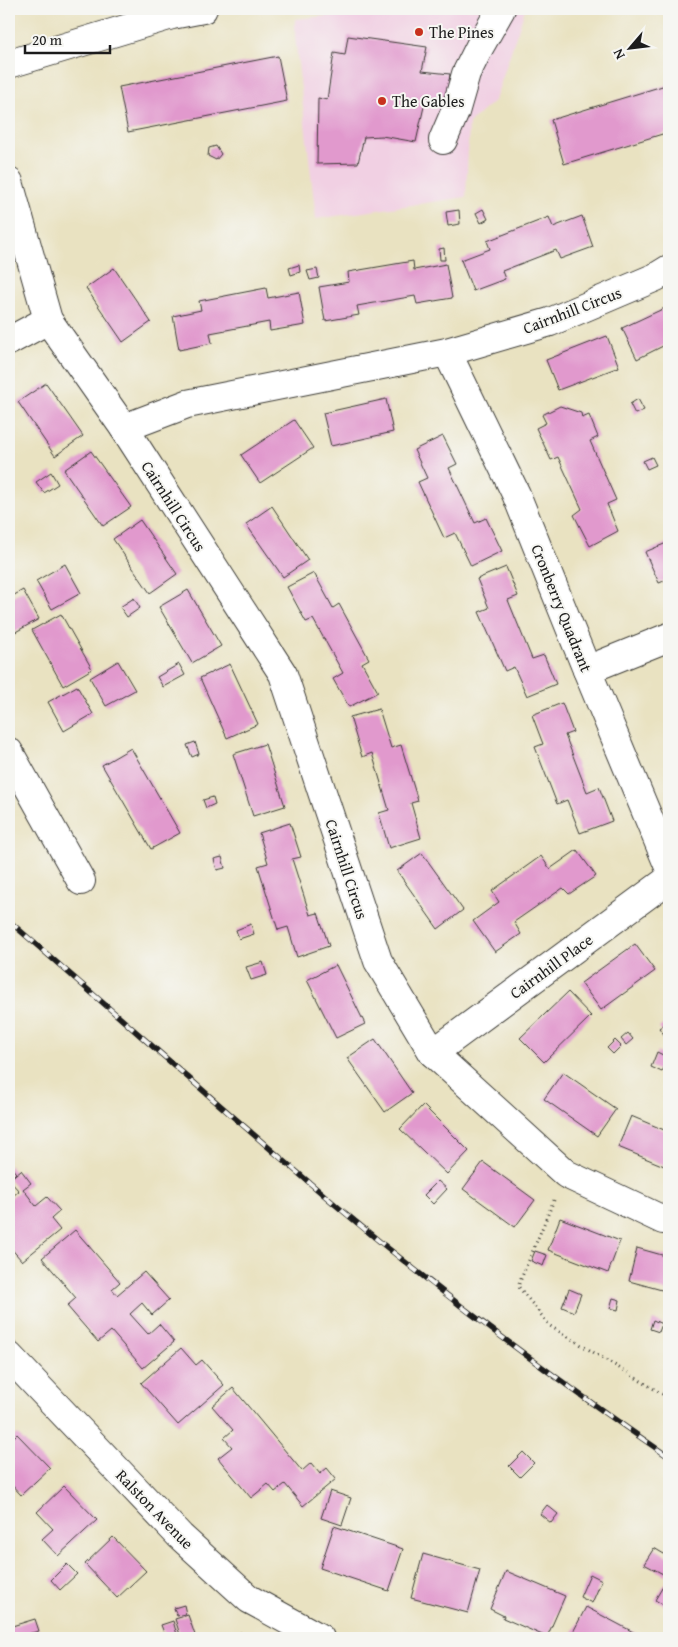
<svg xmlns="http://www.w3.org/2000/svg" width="678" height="1647" viewBox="0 0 678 1647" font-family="'Gentium Book Plus',serif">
  <rect width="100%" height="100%" fill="#f6f6f2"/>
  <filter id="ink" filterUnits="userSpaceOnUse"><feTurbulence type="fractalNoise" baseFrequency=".02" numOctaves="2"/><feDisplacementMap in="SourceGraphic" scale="10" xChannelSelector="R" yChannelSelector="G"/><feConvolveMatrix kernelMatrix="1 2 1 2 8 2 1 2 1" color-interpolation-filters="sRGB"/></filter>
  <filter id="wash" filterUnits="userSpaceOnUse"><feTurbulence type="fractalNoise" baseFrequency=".0096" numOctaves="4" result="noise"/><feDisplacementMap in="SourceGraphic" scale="20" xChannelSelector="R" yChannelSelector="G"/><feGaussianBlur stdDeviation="1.12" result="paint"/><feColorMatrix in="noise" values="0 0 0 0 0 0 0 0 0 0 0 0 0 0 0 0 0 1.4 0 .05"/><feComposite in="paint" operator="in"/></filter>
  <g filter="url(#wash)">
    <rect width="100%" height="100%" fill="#e9e2c1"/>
    <!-- built -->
    <polygon fill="#f1d0e3" points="402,9 525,9 495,100 469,123 466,197 316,219 295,37 295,19"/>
    <g id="blocks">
      <!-- building -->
      <g fill="#e199cd">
        <polygon points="348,36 427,47 422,71 450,74 446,104 425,102 416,142 382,136 364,137 358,163 317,164 318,98 327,100 334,53 345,55"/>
        <polygon points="278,56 287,101 128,132 119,87"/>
        <polygon points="669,84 669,132 564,164 551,120"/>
        <polygon points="216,146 221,154 216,160 208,156 209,148"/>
        <polygon points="483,209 488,219 481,223 476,213"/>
        <polygon points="459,210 460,224 448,226 446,212"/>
        <polygon points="582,216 593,247 560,259 556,250 502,271 505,279 473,291 461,260 490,249 487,241 549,217 553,227"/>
        <polygon points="444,248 445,260 440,260 439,249"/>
        <polygon points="413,261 414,270 446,264 452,298 417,304 415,296 357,306 359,315 325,321 319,287 349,282 348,272"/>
        <polygon points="299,265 300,272 291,275 289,268"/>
        <polygon points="114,268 151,322 123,342 86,288"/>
        <polygon points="317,269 319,278 310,280 307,271"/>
        <polygon points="266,288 268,298 299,292 305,325 270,331 269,322 210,333 212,343 179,350 173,316 201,310 199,301"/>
        <polygon points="669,306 669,343 637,359 622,328"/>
        <polygon points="607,336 619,367 558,390 546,360"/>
        <polygon points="46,383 83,436 55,456 18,402"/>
        <polygon points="386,399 393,432 331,446 323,413"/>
        <polygon points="638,399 644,410 635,414 630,404"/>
        <polygon points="560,406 581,413 582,418 589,415 598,437 590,441 616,500 607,504 618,531 590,546 574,515 582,509 558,457 551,460 536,428 546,423 542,415"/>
        <polygon points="294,420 313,448 260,483 241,455"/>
        <polygon points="443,436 457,464 449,468 475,523 486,518 502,551 471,566 455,533 444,538 418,482 427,478 414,450"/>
        <polygon points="91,451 131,507 103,526 64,470"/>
        <polygon points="652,457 656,465 647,469 643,461"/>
        <polygon points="51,472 58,484 44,493 36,482"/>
        <polygon points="272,506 308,560 283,577 246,524"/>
        <polygon points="140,520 177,574 150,593 113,539"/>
        <polygon points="669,542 669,579 659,583 645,552"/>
        <polygon points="65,564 81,593 52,609 36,581"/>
        <polygon points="506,567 518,596 508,600 532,659 544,655 556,684 527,696 514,667 505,671 479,612 489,608 477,579"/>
        <polygon points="314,573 333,608 339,604 369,659 362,663 378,692 349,707 333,679 343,673 313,619 306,622 287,587"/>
        <polygon points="23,590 39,619 10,635 9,632 9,598"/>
        <polygon points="188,590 221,646 192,663 159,607"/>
        <polygon points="134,598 140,608 127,617 120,607"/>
        <polygon points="61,614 92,669 63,686 32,630"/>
        <polygon points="118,661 135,690 106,706 90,678"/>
        <polygon points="179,664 185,675 163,687 157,677"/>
        <polygon points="230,664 258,724 227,738 200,678"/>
        <polygon points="77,686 93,714 64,731 48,702"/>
        <polygon points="562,703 573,732 565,735 587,792 599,787 612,821 580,833 567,800 557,804 535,747 543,744 532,715"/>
        <polygon points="379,709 391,748 401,745 418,801 411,803 421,838 389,848 379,813 389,810 372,753 362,757 350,717"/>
        <polygon points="195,742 199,754 192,757 187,745"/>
        <polygon points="265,744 285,806 253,816 233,754"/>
        <polygon points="131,748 180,833 151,849 102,765"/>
        <polygon points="213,797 215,804 206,808 203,800"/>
        <polygon points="290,823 301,857 292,859 310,915 318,913 329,946 297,957 288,927 278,930 258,866 268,863 259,833"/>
        <polygon points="577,850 596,876 569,894 563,888 514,922 521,934 495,952 473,921 499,902 492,891 541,856 550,869"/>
        <polygon points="422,853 463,910 438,929 397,871"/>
        <polygon points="222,857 225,868 217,870 214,859"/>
        <polygon points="251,924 254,934 239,939 236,930"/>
        <polygon points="635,944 655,971 601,1010 581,983"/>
        <polygon points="263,962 267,975 251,980 246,967"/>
        <polygon points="336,965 365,1024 336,1038 307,980"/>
        <polygon points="568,992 591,1016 544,1062 520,1038"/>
        <polygon points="666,1023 669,1026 669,1034 666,1037 659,1028"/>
        <polygon points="628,1033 633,1039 626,1045 621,1039"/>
        <polygon points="375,1039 412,1093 385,1112 347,1058"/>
        <polygon points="615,1040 621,1046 613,1054 607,1048"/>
        <polygon points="657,1052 669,1058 662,1072 651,1067"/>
        <polygon points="563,1072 616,1109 597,1136 544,1099"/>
        <polygon points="423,1105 469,1151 447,1174 400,1129"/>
        <polygon points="631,1116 669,1132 669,1168 618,1147"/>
        <polygon points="483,1162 535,1200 515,1227 463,1189"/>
        <polygon points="9,1165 16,1173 11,1178 21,1170 31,1183 23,1189 36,1206 47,1197 60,1211 51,1219 60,1230 22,1261 9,1246 9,1199 19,1191 9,1180"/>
        <polygon points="438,1181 447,1189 433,1204 424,1195"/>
        <polygon points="560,1218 620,1241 608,1273 548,1250"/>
        <polygon points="75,1230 120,1282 112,1289 117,1295 144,1272 169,1300 152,1315 142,1303 130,1314 148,1334 159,1324 174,1342 143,1368 111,1331 98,1342 67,1306 76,1298 42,1258"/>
        <polygon points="637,1248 669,1257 669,1292 629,1281"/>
        <polygon points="535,1251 547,1255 543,1266 531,1261"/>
        <polygon points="569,1289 581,1294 574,1312 562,1307"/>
        <polygon points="613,1298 620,1300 618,1310 610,1308"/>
        <polygon points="653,1320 662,1324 659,1332 650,1329"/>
        <polygon points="181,1348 196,1365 202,1360 224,1385 178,1425 141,1383"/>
        <polygon points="233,1388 302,1471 311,1463 320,1474 327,1468 336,1479 303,1506 285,1484 275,1492 268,1484 251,1498 218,1458 232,1447 224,1438 233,1430 212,1406"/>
        <polygon points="17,1434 50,1468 21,1495 9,1482 9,1442"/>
        <polygon points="523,1452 534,1463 520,1477 509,1466"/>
        <polygon points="64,1486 97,1520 58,1556 42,1539 53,1529 37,1512"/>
        <polygon points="330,1491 351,1498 342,1525 321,1518"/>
        <polygon points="547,1505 558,1514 551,1523 540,1514"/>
        <polygon points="334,1526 403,1549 389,1591 320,1568"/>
        <polygon points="113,1537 146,1571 117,1598 85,1564"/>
        <polygon points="654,1548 669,1557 669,1568 665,1575 644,1564"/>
        <polygon points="423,1554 480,1570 468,1613 411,1598"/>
        <polygon points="67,1564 77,1574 60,1590 51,1580"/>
        <polygon points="506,1571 565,1596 547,1637 503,1618 504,1616 490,1609"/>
        <polygon points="590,1574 602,1580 592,1603 580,1597"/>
        <polygon points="668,1578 669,1579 669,1602 667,1607 655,1600"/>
        <polygon points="184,1605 186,1614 177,1616 174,1608"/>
        <polygon points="586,1607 637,1634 635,1638 570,1638"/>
        <polygon points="188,1615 196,1638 181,1638 175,1619"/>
        <polygon points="35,1619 39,1631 12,1638 9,1627"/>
        <polygon points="173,1621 178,1638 166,1638 161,1625"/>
        <polygon points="241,1632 243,1637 254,1633 256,1638 225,1638"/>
      </g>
    </g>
  </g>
  <g filter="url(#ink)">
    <use href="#blocks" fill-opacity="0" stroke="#3b3a35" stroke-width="1"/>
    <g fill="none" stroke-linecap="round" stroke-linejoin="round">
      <!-- minor casing -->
      <g stroke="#3b3a35" stroke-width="30">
        <g id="minor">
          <polyline points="443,140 455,112 466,74 480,46 501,9"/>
          <polyline points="9,182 48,320 124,428"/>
          <polyline points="669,269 656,277 550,322 447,352 187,404 124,428 283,674 378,961 433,1053 566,1174 663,1220 669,1220"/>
          <polyline points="9,341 48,320"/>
          <polyline points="447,352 516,494 587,670 669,867"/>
          <polyline points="587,670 669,637"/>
          <polyline points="9,752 81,881"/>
          <polyline points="433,1053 669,879"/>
          <polyline points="9,1356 180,1536 249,1599 320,1638"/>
        </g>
      </g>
      <!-- major casing -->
      <g stroke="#3b3a35" stroke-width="30">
        <polyline id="major" points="9,64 172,15 203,9"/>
      </g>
      <!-- path -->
      <polyline stroke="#3b3a35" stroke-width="3" stroke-dasharray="1 4" stroke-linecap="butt" points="554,1200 518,1286 550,1326 669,1398"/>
      <!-- minor -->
      <use href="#minor" stroke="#fff" stroke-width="28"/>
      <!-- major -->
      <use href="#major" stroke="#fff" stroke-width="28"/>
      <!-- rail casing -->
      <g stroke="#1c1c1c" stroke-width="5.5">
        <path id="rail" d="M9,921c110,95 218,192 329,286 106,89 217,172 331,250"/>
      </g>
      <!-- rail -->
      <use href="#rail" stroke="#f6f6f2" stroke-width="4" stroke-dasharray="11" stroke-linecap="butt"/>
    </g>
  </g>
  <!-- markers -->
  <g fill="#c8321e" stroke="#f6f6f2" stroke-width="2">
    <circle cx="419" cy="32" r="5"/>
    <circle cx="382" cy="101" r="5"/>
  </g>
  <g text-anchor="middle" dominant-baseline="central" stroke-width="4" stroke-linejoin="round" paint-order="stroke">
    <!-- poi labels -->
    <g font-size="16" fill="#1c1c1c" stroke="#f6f6f2" text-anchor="start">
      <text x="429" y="32">The Pines</text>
      <text x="392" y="101">The Gables</text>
    </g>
    <!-- street labels -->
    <g font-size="16" fill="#1c1c1c" stroke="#f6f6f2">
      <text transform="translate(572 310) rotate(-21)">Cairnhill Circus</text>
      <text transform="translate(174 506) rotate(57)">Cairnhill Circus</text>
      <text transform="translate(562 608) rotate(68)">Cronberry Quadrant</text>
      <text transform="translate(347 869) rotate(72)">Cairnhill Circus</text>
      <text transform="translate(551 966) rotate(-36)">Cairnhill Place</text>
      <text transform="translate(155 1509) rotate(46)">Ralston Avenue</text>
    </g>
  </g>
  <!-- margin -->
  <rect width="678" height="1647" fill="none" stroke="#f6f6f2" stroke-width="30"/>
  <!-- north arrow -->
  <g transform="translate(630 48) rotate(242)" stroke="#f6f6f2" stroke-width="4" paint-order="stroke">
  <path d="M0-4L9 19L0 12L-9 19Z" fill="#1c1c1c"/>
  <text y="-8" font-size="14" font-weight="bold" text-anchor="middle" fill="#1c1c1c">N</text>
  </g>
  <!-- scale -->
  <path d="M25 45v8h85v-8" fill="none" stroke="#1c1c1c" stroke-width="2.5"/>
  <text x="32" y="45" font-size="15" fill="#1c1c1c" stroke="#f6f6f2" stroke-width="4" paint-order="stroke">20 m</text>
</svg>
